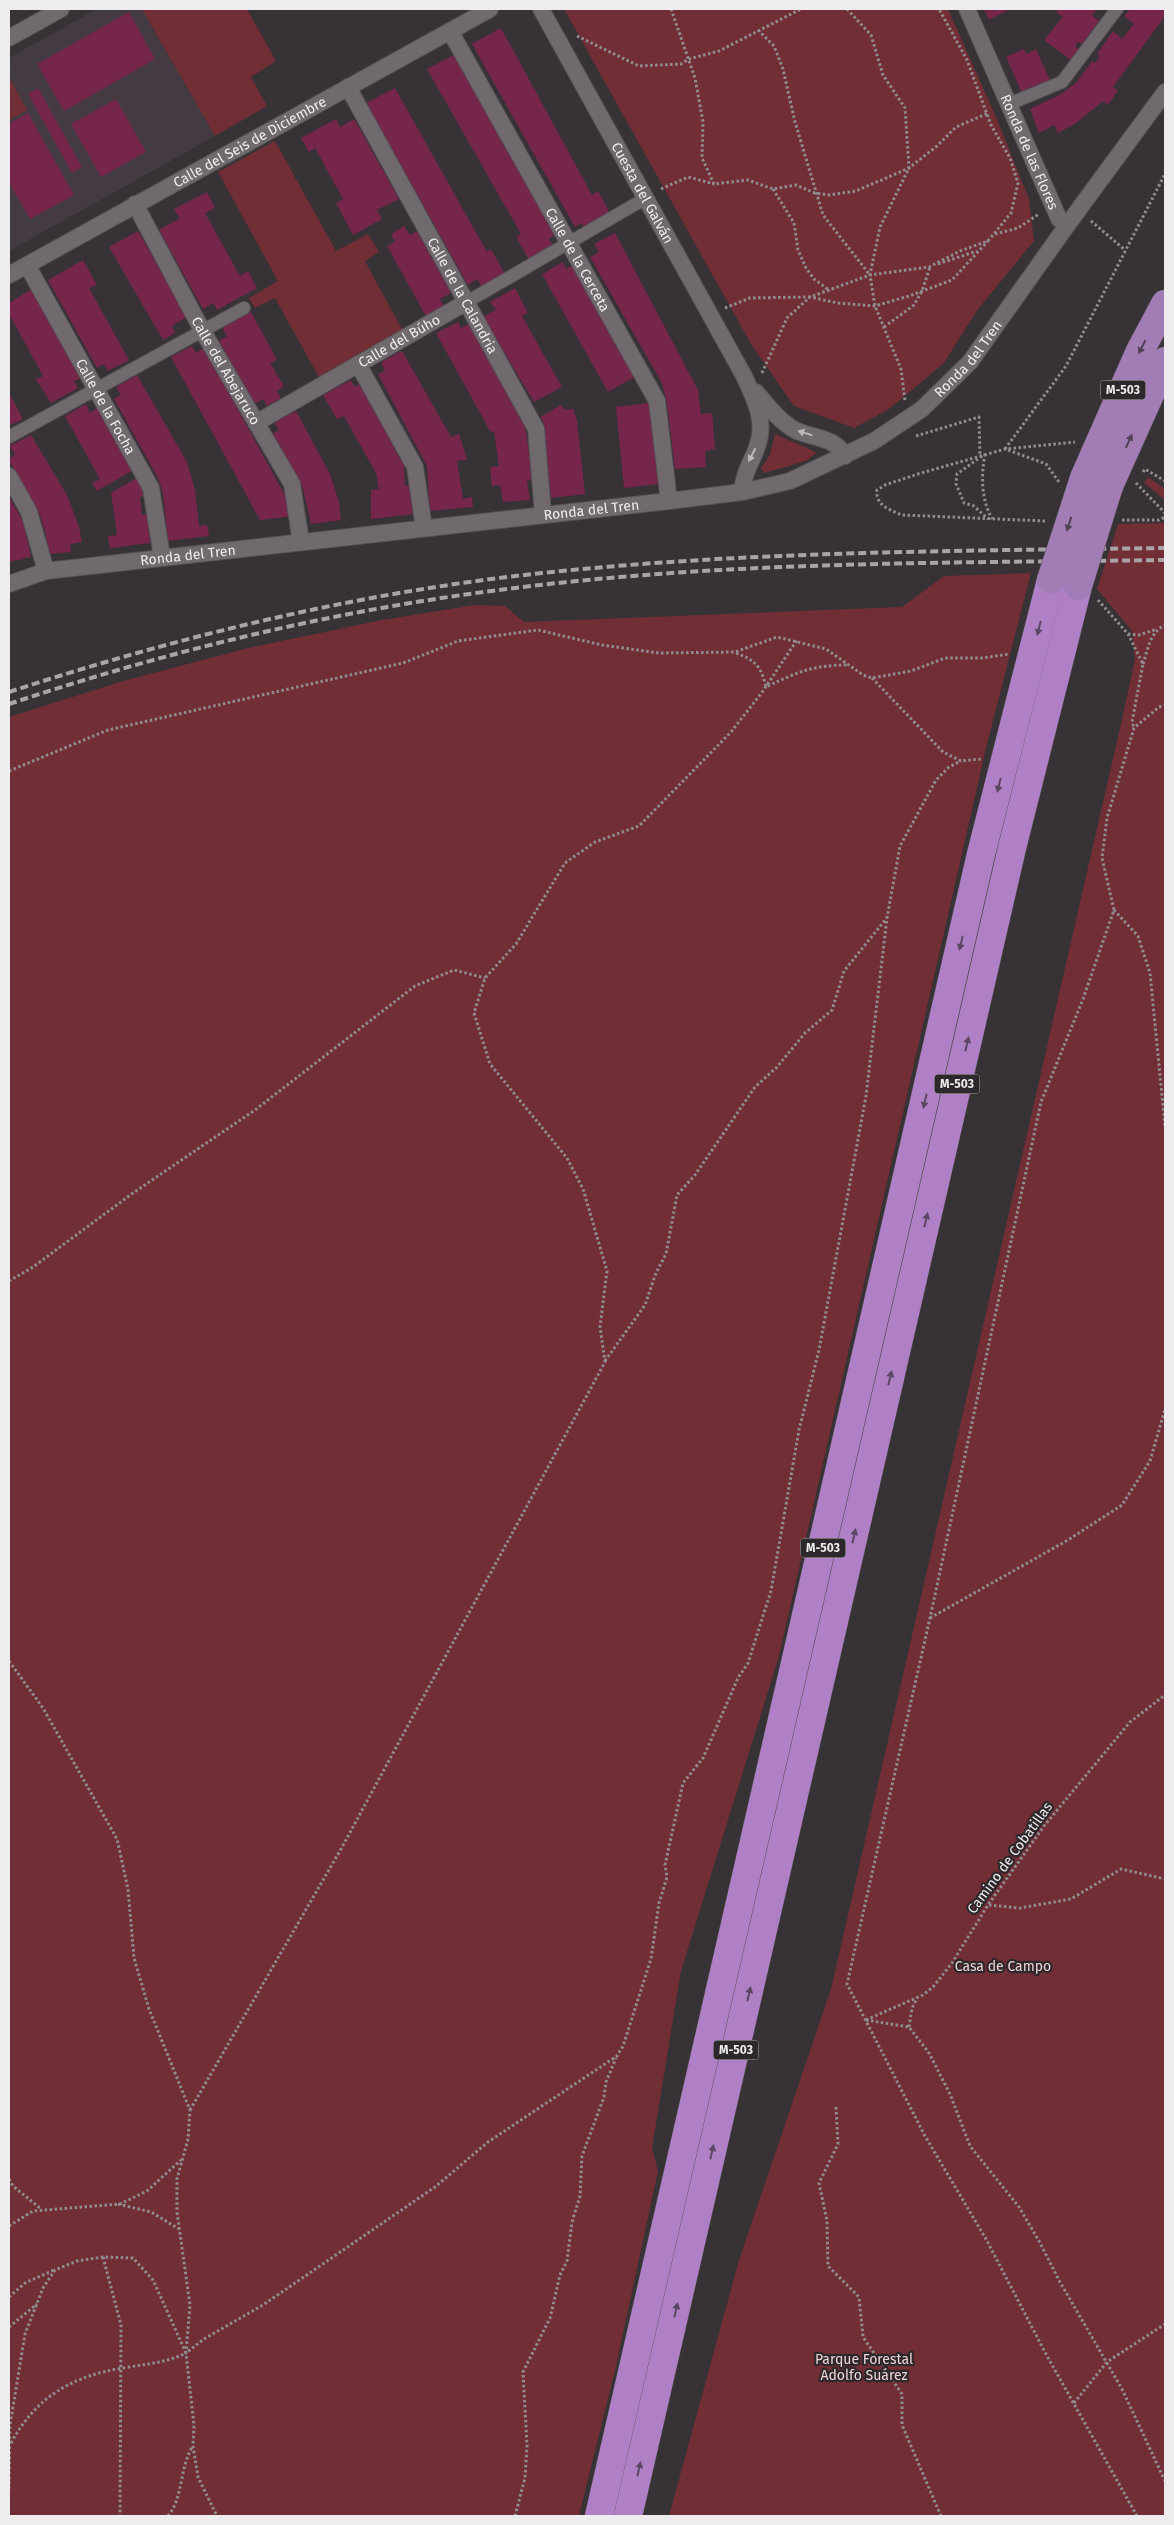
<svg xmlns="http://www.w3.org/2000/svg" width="1174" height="2525" viewBox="0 0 1174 2525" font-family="'Fira Sans',sans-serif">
  <rect width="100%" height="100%" fill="#373236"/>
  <!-- built -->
  <polygon fill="#443a42" points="97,9 142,9 215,136 9,251 9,58"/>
  <!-- green -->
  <g fill="#712e35">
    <polygon points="142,9 247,9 276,61 251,77 267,106 215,136"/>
    <polygon points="564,9 948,9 996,117 1029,199 1034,241 978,309 944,363 889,409 854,428 794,406 751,344"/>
    <polygon points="9,77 27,110 9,120"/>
    <polygon points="275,141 336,251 368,234 379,252 365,261 404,333 320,379 275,298 255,308 249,298 278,281 218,172"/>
    <path d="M775,434c8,4 39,16 41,19l-10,8 -42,12 -3,-5 9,-13z"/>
    <polygon points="1148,477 1165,489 1165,500 1144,483"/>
    <polygon points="1165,523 1165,2516 669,2516 739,2260 831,1989 1123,715 1135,659 1132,631 1097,589 1118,524"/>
    <polygon points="1031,573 987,744 779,1656 681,1971 652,2148 658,2171 616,2366 579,2516 9,2516 9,717 120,682 248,648 382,620 475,605 505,606 524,622 902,607 944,576"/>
  </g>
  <!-- building -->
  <g fill="#75264a">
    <polygon points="984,9 1010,9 989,20"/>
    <polygon points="1058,9 1097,9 1092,15 1099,21 1082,44 1078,42 1075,47 1079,49 1071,60 1044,40 1063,17 1056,12"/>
    <polygon points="1130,9 1165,9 1165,16 1113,87 1118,90 1108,105 1103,101 1076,123 1058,133 1054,125 1039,133 1030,109 1061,94 1076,83 1092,61 1095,63 1100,56 1097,54 1113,31 1122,39 1134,24 1124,16"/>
    <polygon points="129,12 155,59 64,111 37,64"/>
    <polygon points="501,28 592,195 598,191 611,215 585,229 582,223 575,227 472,44"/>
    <polygon points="1024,49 1026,54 1036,49 1050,80 1022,93 1006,57"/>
    <polygon points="456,54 557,233 549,239 553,246 529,260 516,237 521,234 427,69"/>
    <polygon points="38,88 82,167 72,173 28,94"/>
    <polygon points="395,88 487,252 491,249 505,274 482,287 477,279 468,285 366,103"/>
    <polygon points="116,99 146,152 101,177 71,124"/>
    <polygon points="28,113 74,195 30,219 9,182 9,124"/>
    <polygon points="336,119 340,127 354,119 399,199 377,210 382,219 353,235 336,203 343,199 315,148 309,152 301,138"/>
    <polygon points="207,192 215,208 205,213 240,276 248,271 257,288 217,310 213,303 203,309 159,230 180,218 174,209"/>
    <polygon points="404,226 410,235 417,231 451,293 440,299 444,307 427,318 387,246 395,242 391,234"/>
    <polygon points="138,231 187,317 172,326 175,333 163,340 109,247"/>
    <polygon points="615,233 698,390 701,414 712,413 715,449 705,451 706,467 675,469 667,404 662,383 590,257 599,252 594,244"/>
    <polygon points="83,260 97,285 89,288 129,360 108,371 104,364 97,368 48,280"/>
    <polygon points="563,262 566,269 574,264 636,376 608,392 542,274"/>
    <polygon points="515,288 528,313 522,316 562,387 534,402 483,317 496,310 490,302"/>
    <polygon points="32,289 81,378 74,381 78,388 51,403 36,379 43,376 9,314 9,303"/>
    <polygon points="251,312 277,360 270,363 284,386 277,391 281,398 267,406 263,399 255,404 219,341 227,336 222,327"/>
    <polygon points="458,322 461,328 469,324 525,425 533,481 527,480 530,500 503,502 500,485 492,486 490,467 499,466 494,432 490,431 436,333"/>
    <polygon points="192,346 196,353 204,348 287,499 291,516 260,520 171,357"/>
    <polygon points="402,351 451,437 459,434 467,460 457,461 463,499 472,497 473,507 430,511 427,466 378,374 385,371 381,362"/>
    <polygon points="137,375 187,462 195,490 199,526 207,525 209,536 168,541 163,493 158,478 114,399 121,395 116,387"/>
    <polygon points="351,380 355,387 363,382 398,447 394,449 404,464 405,486 410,486 414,514 371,519 371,490 379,489 376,473 344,416 337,419 323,395"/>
    <polygon points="9,393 23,419 11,425 9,422"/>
    <polygon points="649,403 659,484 624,488 616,407"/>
    <polygon points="86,404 90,413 97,408 133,470 97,491 92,483 100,479 65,416"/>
    <polygon points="561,405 565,410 573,409 577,421 585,494 551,498 543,421 540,417"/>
    <polygon points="296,411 330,474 339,502 341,520 311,524 303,488 272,434 279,430 274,422"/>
    <polygon points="31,435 67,495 79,527 82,542 70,544 71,552 49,554 46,535 40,515 9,460 15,454 10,446"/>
    <polygon points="137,478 145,496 140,497 142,515 148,514 150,543 110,548 108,536 117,535 111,493"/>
    <polygon points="9,497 23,521 31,557 9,562"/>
  </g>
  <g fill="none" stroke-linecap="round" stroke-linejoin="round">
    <!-- pedestrian casing -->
    <g stroke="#545154" stroke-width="14">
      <g id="pedestrian">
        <polyline points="1009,104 1062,82 1117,9"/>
        <polyline points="465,303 646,198"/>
        <polyline points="9,437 244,308"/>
      </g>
    </g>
    <!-- minor casing -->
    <g stroke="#545154" stroke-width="18">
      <g id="minor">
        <path id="s1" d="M541,9l203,367c10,22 22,44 14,68 -6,19 -14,26 -16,48"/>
        <path id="s2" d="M967,9l92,210 9,5"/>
        <path id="s3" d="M450,31l207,370 12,100"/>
        <polyline points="9,38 61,9"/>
        <path id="s4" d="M348,87l188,342 7,85"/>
        <path id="s5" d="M135,204l67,126 90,154 9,58"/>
        <path id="s6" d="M27,265l124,223 11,69"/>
        <path id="s7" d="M9,275l481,-266"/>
        <polyline points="358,364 415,467 424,528"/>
        <path d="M756,392c12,14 23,29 39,38 19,9 39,6 50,26"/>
        <path id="s8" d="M256,423l209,-120"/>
        <polyline points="9,476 29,512 46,571"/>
        <path id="s9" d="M9,584l37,-13 623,-70 73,-9 48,-11 84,-40 48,-32 48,-47 98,-138 97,-132"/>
      </g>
    </g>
    <!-- trunk casing -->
    <g stroke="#545154" stroke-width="29">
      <g id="trunk">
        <polyline points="1084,478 1140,351 1165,304"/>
        <polyline points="1109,486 1165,361"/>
      </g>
    </g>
    <!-- motorway casing -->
    <g stroke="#545154" stroke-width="29">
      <g id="motorway">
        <polyline points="599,2516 981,854 1051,580"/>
        <polyline points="628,2516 1012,848 1078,586"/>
      </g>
    </g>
    <!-- path -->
    <g stroke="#908c90" stroke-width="3" stroke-dasharray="2.5 2.5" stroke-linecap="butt">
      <polyline points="671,9 695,78 703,122 702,158 714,184 748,180 773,189 796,185 815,193 829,195 856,191 909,168 937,146 956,127 988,113"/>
      <polyline points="847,9 871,35 883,75 905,108 909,168 880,227 870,275 875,306 901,369 905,401"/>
      <polyline points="758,30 774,46 783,69 795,122 823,215 870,275"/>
      <polyline points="577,36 639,66 681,64 689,59 719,51 801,9"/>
      <polyline points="661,189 688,177 714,184"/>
      <polyline points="773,189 794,223 798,250 806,268 814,279 830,291"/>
      <polyline points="1091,221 1125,250"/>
      <polyline points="995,234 1018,228 1039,214"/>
      <polyline points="938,264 977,251"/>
      <polyline points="725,308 750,298 810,297 870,275 929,267 960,251 988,241 1011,213 1018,183 1010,158 991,125 967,60 939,9"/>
      <polyline points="884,327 914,305 922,291 930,267"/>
      <polyline points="762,373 787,318 810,297 837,303 875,306 909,296 952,280 988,241"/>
      <polyline points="916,436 979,417 980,456"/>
      <polyline points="1005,449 1066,366 1165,174"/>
      <polyline points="1008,450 1046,464 1059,482"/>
      <path d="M985,454c-4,23 -4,44 7,65"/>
      <polyline points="982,456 957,474 956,484 964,503 974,506 988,519"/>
      <polyline points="1143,472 1145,469 1165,481"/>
      <polyline points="1136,483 1165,513"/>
      <polyline points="1122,520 1159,520 1165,517"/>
      <path d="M1045,521l-143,-6c-12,-5 -27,-10 -25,-25l8,-5 33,-11 87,-25 70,-7"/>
      <polyline points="1098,600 1128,634 1143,664 1132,722 1134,728"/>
      <polyline points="1128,634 1139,635 1157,629"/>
      <path d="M736,653c19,7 25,13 30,34 32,-15 46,-22 83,-22"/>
      <path d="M1143,664c5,-15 7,-32 22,-39"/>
      <polyline points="872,678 943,752 961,761 982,759"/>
      <polyline points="9,771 108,730 403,663 458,641 538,630 602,645 659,653 735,652 777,637 826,649 863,675 872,678 911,671 945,658 983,658 1009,654"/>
      <polyline points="1114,910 1138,936 1150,973 1165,1126"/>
      <polyline points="9,1281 33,1267 133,1193 255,1110 415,986 454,970 485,978"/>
      <polyline points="605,1361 645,1305 656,1273 666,1254 677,1195 695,1175 755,1087 777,1067 805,1033 832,1010 844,971 886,919"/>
      <polyline points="930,1618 1068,1540 1122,1505 1150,1461 1165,1409"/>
      <polyline points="9,1661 43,1708 117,1839 128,1889 134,1958 149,2009 190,2110 188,2139 177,2179 177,2212 190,2305 186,2353 194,2425 193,2446 198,2477 217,2516"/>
      <polyline points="989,1905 1020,1908 1071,1899 1121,1869 1165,1879"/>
      <polyline points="866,2020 909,2027 929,2053 950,2094 970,2146 1019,2207 1039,2241 1060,2282 1122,2389 1165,2481"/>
      <polyline points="866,2020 923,1995 933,1987 952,1963 988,1905 1044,1826 1130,1722 1165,1695"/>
      <polyline points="909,2027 912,2008 917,1998"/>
      <polyline points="836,2107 838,2144 819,2183 827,2221 828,2266 859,2297 863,2337 902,2394 902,2425 941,2516"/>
      <polyline points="190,2110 341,1849 605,1362 600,1327 607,1271 583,1189 567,1158 490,1064 474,1013 485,978 516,944 565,863 595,842 639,826 731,732 763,691 797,640"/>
      <polyline points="9,2179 13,2186 41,2209"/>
      <polyline points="118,2204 151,2212 179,2229"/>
      <polyline points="9,2226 33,2211 120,2204 147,2191 181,2160"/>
      <polyline points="103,2257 121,2325 120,2516"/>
      <polyline points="9,2297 25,2283 54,2270"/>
      <polyline points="9,2327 37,2304"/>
      <polyline points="1074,2403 1107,2362 1165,2324"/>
      <path d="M11,2443c25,-46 61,-67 112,-75 22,-4 43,-5 63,-15"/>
      <polyline points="9,2489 10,2425 25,2334 43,2288 55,2270 77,2261 103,2257 133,2258 153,2280 186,2353 204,2339 263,2305 435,2187 488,2142 617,2056 623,2046 651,1959 659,1903 667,1877 665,1865 683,1783 703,1758 738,1678 748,1663 771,1591 799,1430 819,1350 866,1096 887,918 900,846 936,780 949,767 961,761"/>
      <path d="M168,2516c16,-19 11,-49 25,-70"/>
      <polyline points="515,2516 525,2478 527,2446 523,2372 550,2318 560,2275 567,2261 572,2222 580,2196 582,2156 604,2097 606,2082 616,2058"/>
      <polyline points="1137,2516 1047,2356 986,2239 925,2136 847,1984 930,1618 1041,1102 1083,999 1114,910 1102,858 1107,818 1134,728 1159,707 1165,705"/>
    </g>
    <!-- pedestrian -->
    <use href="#pedestrian" stroke="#706a6e" stroke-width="12"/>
    <!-- minor -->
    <use href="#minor" stroke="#706a6e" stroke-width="16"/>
    <!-- trunk -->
    <use href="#trunk" stroke="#a27cb4" stroke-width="28"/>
    <!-- motorway -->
    <use href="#motorway" stroke="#af80c5" stroke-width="28"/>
    <!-- rail -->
    <g stroke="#a8a4a8" stroke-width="4" stroke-dasharray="8 4" stroke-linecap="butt">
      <path d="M9,692c162,-53 328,-94 498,-115 218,-26 439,-26 658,-29"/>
      <path d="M9,704c162,-54 328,-94 498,-115 218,-28 439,-26 658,-29"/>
    </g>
    <!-- trunk-bridge casing -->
    <g stroke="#545154" stroke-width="29" stroke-linecap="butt">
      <g id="trunk-bridge">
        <polyline points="1051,580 1084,478"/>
        <polyline points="1078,586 1109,486"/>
      </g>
    </g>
    <!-- trunk-bridge -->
    <use href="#trunk-bridge" stroke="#a27cb4" stroke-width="28"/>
  </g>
  <!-- one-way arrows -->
  <defs><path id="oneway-solid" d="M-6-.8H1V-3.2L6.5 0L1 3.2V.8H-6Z" transform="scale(1.25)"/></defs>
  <g fill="#504155">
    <use href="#oneway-solid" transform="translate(1142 347) rotate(117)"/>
    <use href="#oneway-solid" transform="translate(1129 441) rotate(-66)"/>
    <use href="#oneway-solid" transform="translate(1069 524) rotate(108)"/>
  </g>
  <g fill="#bcb8bb">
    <use href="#oneway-solid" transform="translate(805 433) rotate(-162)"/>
    <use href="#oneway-solid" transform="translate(752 455) rotate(117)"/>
  </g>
  <g fill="#5a4762">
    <use href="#oneway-solid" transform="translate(1039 628) rotate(104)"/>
    <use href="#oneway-solid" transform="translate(999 785) rotate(104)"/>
    <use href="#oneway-solid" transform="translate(961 943) rotate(103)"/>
    <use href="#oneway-solid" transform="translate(967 1044) rotate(-77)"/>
    <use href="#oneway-solid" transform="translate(925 1101) rotate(103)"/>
    <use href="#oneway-solid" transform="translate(926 1220) rotate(-77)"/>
    <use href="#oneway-solid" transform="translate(890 1378) rotate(-77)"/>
    <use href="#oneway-solid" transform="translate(854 1536) rotate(-77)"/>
    <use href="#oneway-solid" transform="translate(749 1994) rotate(-77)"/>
    <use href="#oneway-solid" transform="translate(712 2152) rotate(-77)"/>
    <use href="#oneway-solid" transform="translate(676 2310) rotate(-77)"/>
    <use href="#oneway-solid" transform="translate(639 2469) rotate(-77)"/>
  </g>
  <g text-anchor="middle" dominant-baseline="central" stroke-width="4.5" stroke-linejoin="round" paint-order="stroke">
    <!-- shield labels -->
    <g fill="#2d282c" stroke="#b5b1b4" stroke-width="1">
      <rect x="1100.5" y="380.5" width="45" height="19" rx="4"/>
      <rect x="934.5" y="1074.5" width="45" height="19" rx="4"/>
      <rect x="800.5" y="1538.5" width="45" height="19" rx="4"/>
      <rect x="713.5" y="2040.5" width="45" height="19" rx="4"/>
    </g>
    <g font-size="12" font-weight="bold" fill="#efecef">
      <text x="1123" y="390">M-503</text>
      <text x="957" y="1084">M-503</text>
      <text x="823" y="1548">M-503</text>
      <text x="736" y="2050">M-503</text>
    </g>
    <!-- street labels -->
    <g font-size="14" fill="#efecef" stroke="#2d282c">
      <text stroke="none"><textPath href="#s7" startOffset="275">Calle del Seis de Diciembre</textPath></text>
      <text stroke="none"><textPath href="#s2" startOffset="156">Ronda de las Flores</textPath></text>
      <text stroke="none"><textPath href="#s1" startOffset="210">Cuesta del Galván</textPath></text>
      <text stroke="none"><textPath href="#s3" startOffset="262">Calle de la Cerceta</textPath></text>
      <text stroke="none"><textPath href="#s4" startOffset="238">Calle de la Calandria</textPath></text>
      <text stroke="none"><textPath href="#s8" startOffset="165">Calle del Búho</textPath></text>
      <text stroke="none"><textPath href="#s9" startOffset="1008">Ronda del Tren</textPath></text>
      <text stroke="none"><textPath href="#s5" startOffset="190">Calle del Abejaruco</textPath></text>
      <text stroke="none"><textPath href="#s6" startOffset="162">Calle de la Focha</textPath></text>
      <text stroke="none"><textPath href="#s9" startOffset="588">Ronda del Tren</textPath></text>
      <text stroke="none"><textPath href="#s9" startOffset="182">Ronda del Tren</textPath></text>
      <text transform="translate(1010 1858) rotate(-54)">Camino de Cobatillas</text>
    </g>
    <!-- park labels -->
    <g font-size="14" fill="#efd5d6" stroke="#2d282c">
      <text x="1003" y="1966">Casa de Campo</text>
      <text x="864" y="2359">Parque Forestal<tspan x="864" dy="16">Adolfo Suárez</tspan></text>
    </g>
  </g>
  <!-- border -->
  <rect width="1174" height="2525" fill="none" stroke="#efecef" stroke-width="20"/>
</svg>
